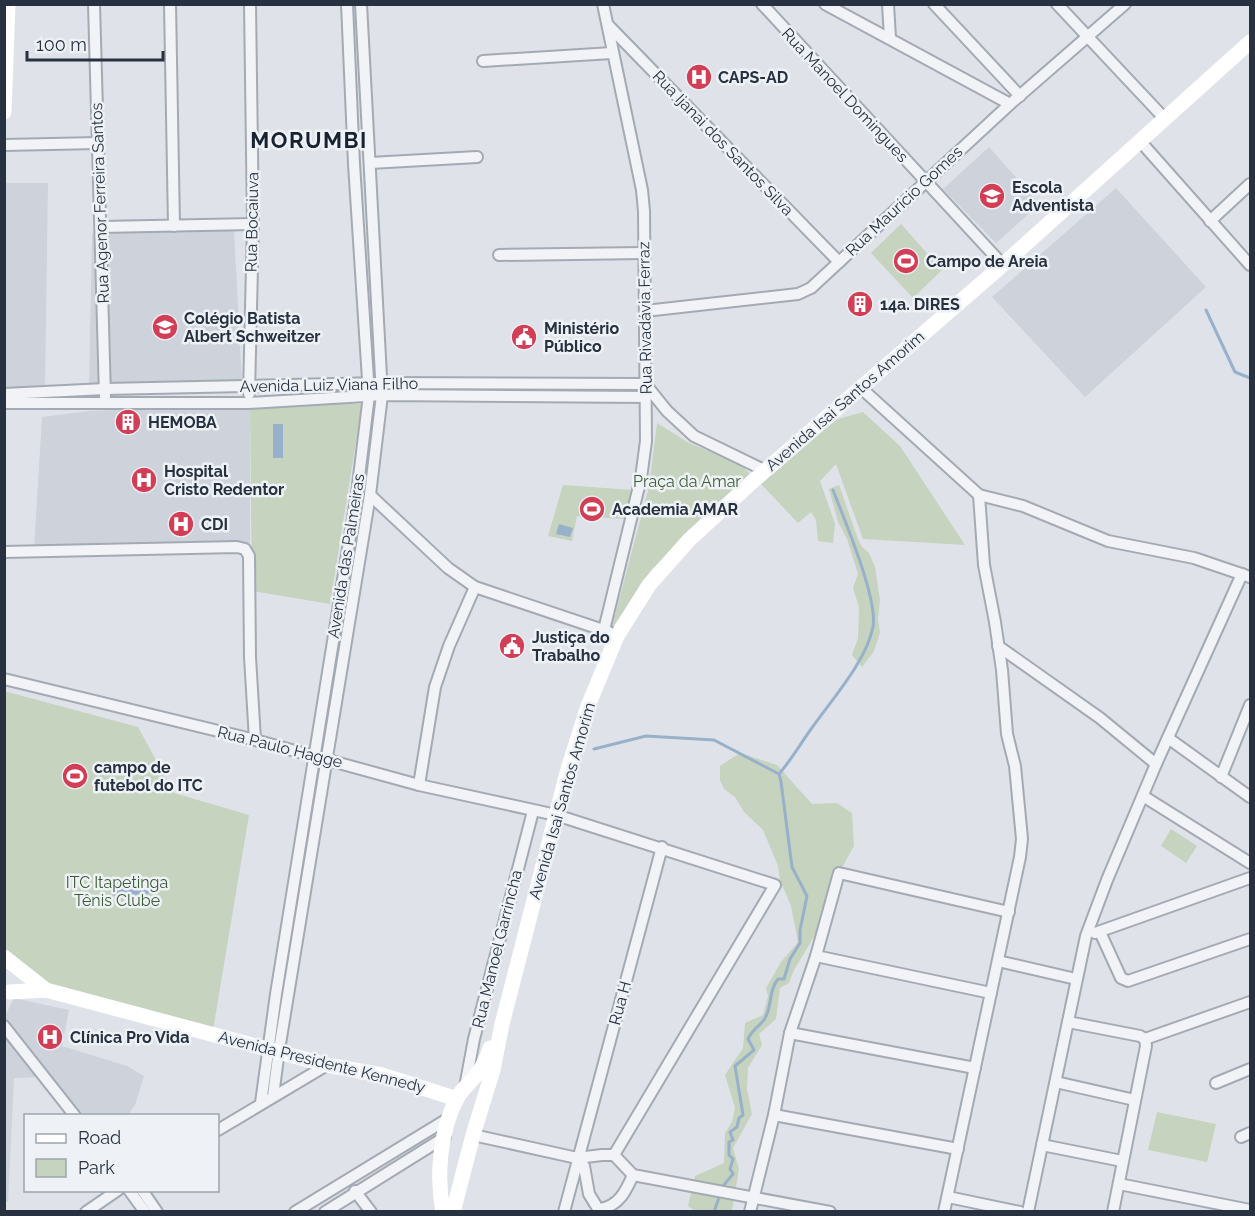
<svg xmlns="http://www.w3.org/2000/svg" width="1255" height="1216" viewBox="0 0 1255 1216" font-family="Raleway,sans-serif">
  <rect width="100%" height="100%" fill="#dfe3e9"/>
  <!-- built -->
  <g fill="#cdd2db">
    <polygon points="989,147 1040,204 996,243 943,189"/>
    <polygon points="5,183 48,183 45,389 5,389"/>
    <polygon points="1116,188 1206,287 1085,397 992,297"/>
    <polygon points="234,229 242,385 89,388 92,234"/>
    <polygon points="250,405 250,543 34,548 42,417 89,411"/>
    <polygon points="14,998 69,1010 62,1046 127,1066 144,1076 135,1105 127,1116 71,1115 41,1077 14,1078 8,1202 5,1202 4,1018"/>
  </g>
  <!-- green -->
  <g fill="#c5d3bf">
    <polygon points="901,224 942,270 913,298 871,253"/>
    <polygon points="362,404 330,604 252,591 250,405"/>
    <polygon points="863,412 900,446 965,545 863,539 836,464 820,481 835,524 833,543 818,541 816,520 811,512 798,523 761,484 821,432 838,419"/>
    <polygon points="657,423 689,443 740,464 750,474 651,570 611,630 649,487"/>
    <polygon points="563,485 633,490 624,519 577,516 572,541 548,536"/>
    <polygon points="839,485 858,539 862,547 869,553 875,567 880,600 878,619 880,633 874,651 862,667 852,655 858,638 859,607 853,588 858,574 847,539 838,522 829,489"/>
    <polygon points="4,691 138,727 174,793 249,815 213,1030 42,988 4,952"/>
    <polygon points="740,753 777,765 812,804 837,803 852,813 854,846 839,873 818,930 794,970 789,983 780,988 776,1019 759,1034 762,1045 748,1068 747,1089 752,1114 733,1148 739,1169 732,1211 695,1211 688,1206 695,1176 724,1163 725,1133 732,1122 735,1108 725,1075 743,1048 745,1023 763,1015 768,996 766,988 781,962 798,942 791,906 780,880 778,866 763,830 744,812 735,797 724,789 720,780 720,766"/>
    <polygon points="1171,829 1197,846 1186,863 1161,846"/>
    <polygon points="1157,1112 1216,1124 1207,1162 1148,1150"/>
  </g>
  <!-- water -->
  <g fill="#98b1ca">
    <rect x="273" y="424" width="10" height="34"/>
    <polygon points="559,524 573,528 570,537 556,534"/>
    <polygon points="116,878 150,886 146,903 112,895"/>
  </g>
  <g fill="none" stroke-linecap="round" stroke-linejoin="round">
    <!-- stream -->
    <g stroke="#98b1ca" stroke-width="3">
      <polyline points="1206,310 1235,372 1250,378"/>
      <path d="M594,749l52,-13 68,4 65,34 2,8 11,85 15,29 -7,34v13l-10,16 -6,20h-6c-9,11 -6,25 -12,37 -3,9 -12,10 -18,23l6,11 -19,16 8,49 -4,3 -2,9 -7,5 3,8 -4,2v13l4,4 -3,10 3,5 -10,12 -9,26"/>
      <path d="M779,774c13,-15 23,-33 35,-49 20,-28 52,-64 59,-98 5,-29 -29,-108 -40,-137"/>
    </g>
    <!-- minor casing -->
    <g stroke="#a4aab3" stroke-width="14">
      <g id="minor">
        <polyline points="94,4 105,396"/>
        <polyline points="170,4 174,226"/>
        <polyline points="603,4 642,190 644,211 646,441 641,478 604,630"/>
        <polyline points="762,4 1003,265"/>
        <polyline points="825,4 1010,104"/>
        <polyline points="888,4 890,38"/>
        <polyline points="934,4 1020,96"/>
        <polyline points="1057,4 1165,119"/>
        <polyline points="608,25 839,262"/>
        <polyline points="483,61 612,53"/>
        <polyline points="1140,141 1250,265"/>
        <polyline points="4,145 98,143"/>
        <polyline points="370,163 477,157"/>
        <polyline points="1210,221 1250,184"/>
        <polyline points="101,227 253,224"/>
        <polyline points="499,255 643,253"/>
        <polyline points="645,311 798,294 811,288 1010,104 1125,4"/>
        <polyline points="646,385 667,411 694,436 766,471"/>
        <polyline points="861,388 979,495 984,565 995,622 1002,670 1007,734 1015,766 1022,839 1020,857 944,1212"/>
        <polyline points="4,394 105,389 382,383 646,384"/>
        <polyline points="249,394 253,224 250,4"/>
        <polyline points="4,403 249,403 382,395 646,397"/>
        <polyline points="370,495 448,568 475,587 609,632"/>
        <polyline points="979,495 1023,506 1108,541 1194,558 1250,577"/>
        <polyline points="4,552 237,547 245,549 249,556 250,657 255,740"/>
        <polyline points="998,646 1100,718 1156,764"/>
        <polyline points="4,679 255,740 419,785 556,815 775,885 614,1155"/>
        <polyline points="1168,738 1250,797"/>
        <polyline points="1221,777 1250,705"/>
        <polyline points="419,785 435,687 449,646 475,587"/>
        <polyline points="1143,796 1250,863"/>
        <polyline points="1100,932 1121,978 1128,981 1250,939"/>
        <polyline points="1095,933 1250,878"/>
        <polyline points="816,956 991,993"/>
        <polyline points="998,961 1076,979"/>
        <polyline points="1068,1022 1140,1036 1145,1039"/>
        <polyline points="4,1026 75,1116"/>
        <polyline points="790,1033 975,1068"/>
        <polyline points="1145,1039 1250,1002"/>
        <polyline points="1056,1082 1135,1100"/>
        <polyline points="1216,1083 1250,1069"/>
        <polyline points="465,1087 474,1039 533,811"/>
        <polyline points="273,1096 279,1050 370,495 382,395 361,4"/>
        <polyline points="261,1103 276,994 357,493 369,395 354,164 347,4"/>
        <polyline points="774,1115 958,1149"/>
        <polyline points="218,1130 327,1065"/>
        <polyline points="473,1135 577,1158 602,1155 614,1155 633,1175 830,1212"/>
        <polyline points="1241,1137 1250,1133"/>
        <polyline points="1042,1145 1122,1161"/>
        <polyline points="577,1158 584,1166 589,1194 600,1212"/>
        <polyline points="1119,1184 1250,1210"/>
        <polyline points="129,1190 145,1212"/>
        <polyline points="142,1190 157,1212"/>
        <polyline points="355,1191 371,1212"/>
        <polyline points="948,1197 1020,1212"/>
        <path d="M600,1209c19,-3 26,-18 33,-34"/>
        <polyline points="86,1212 118,1190"/>
        <polyline points="295,1212 449,1118"/>
        <polyline points="325,1212 445,1137"/>
        <polyline points="564,1212 662,847"/>
        <polyline points="750,1212 774,1115 790,1033 816,956 839,873 1009,912"/>
        <polyline points="1028,1212 1086,936 1107,880 1156,764 1242,574"/>
        <polyline points="1113,1212 1146,1046 1145,1039"/>
      </g>
    </g>
    <!-- minor -->
    <use href="#minor" stroke="#f1f3f7" stroke-width="10"/>
    <!-- secondary -->
    <g stroke="#fff" stroke-width="15">
      <polyline points="4,112 8,4"/>
      <polyline points="4,957 46,990"/>
      <polyline points="9,992 46,990 327,1065 382,1075 457,1099"/>
      <path d="M443,1212c-7,-37 -3,-81 14,-114 6,-10 14,-16 21,-25 5,-7 9,-16 12,-25"/>
      <polyline points="453,1212 473,1135 493,1070 502,1024 568,769 588,706 617,636 649,585 689,540 752,482 998,269 1250,42"/>
    </g>
  </g>
  <!-- icons -->
  <defs>
    <g id="hospital-disc" transform="scale(1.35)"><circle r="9.5" fill="#d33e57" stroke="#eef2f6"/><path d="M-5-5h3v3.5h4V-5h3V5h-3V1.5h-4V5h-3Z" fill="#fff"/></g>
    <g id="school-disc" transform="scale(1.35)"><circle r="9.5" fill="#d33e57" stroke="#eef2f6"/><path d="M0-5L7-2L0 1L-7-2ZM-4 1L0 2.5L4 1V4Q0 6-4 4Z" fill="#fff"/></g>
    <g id="stadium-disc" transform="scale(1.35)"><circle r="9.5" fill="#d33e57" stroke="#eef2f6"/><path d="M0-5a6.5 5 0 1 0 0 10a6.5 5 0 1 0 0-10ZM-3.5-1.8h7v3.6h-7Z" fill="#fff"/></g>
    <g id="building-disc" transform="scale(1.35)"><circle r="9.5" fill="#d33e57" stroke="#eef2f6"/><path d="M-4-6H4V6H1V3H-1V6H-4ZM-2.5-4.3h1.7v1.8h-1.7ZM.8-4.3h1.7v1.8H.8ZM-2.5-1h1.7V.8h-1.7ZM.8-1h1.7V.8H.8Z" fill="#fff"/></g>
    <g id="civic-disc" transform="scale(1.35)"><circle r="9.5" fill="#d33e57" stroke="#eef2f6"/><path d="M-.6-6.5H3V-4.5H.6V-3L4-1V1h2V6H-6V1h2V-1L-.6-3ZM-1.2 2.5V6h2.4V2.5Z" fill="#fff"/></g>
  </defs>
  <g fill-rule="evenodd">
    <use href="#hospital-disc" x="699" y="77"/>
    <use href="#school-disc" x="992" y="196"/>
    <use href="#stadium-disc" x="906" y="261"/>
    <use href="#building-disc" x="860" y="304"/>
    <use href="#school-disc" x="165" y="327"/>
    <use href="#civic-disc" x="524" y="337"/>
    <use href="#building-disc" x="128" y="422"/>
    <use href="#hospital-disc" x="144" y="480"/>
    <use href="#stadium-disc" x="592" y="509"/>
    <use href="#hospital-disc" x="181" y="524"/>
    <use href="#civic-disc" x="512" y="646"/>
    <use href="#stadium-disc" x="75" y="776"/>
    <use href="#hospital-disc" x="50" y="1037"/>
  </g>
  <g text-anchor="middle" dominant-baseline="central" stroke-width="5" stroke-linejoin="round" paint-order="stroke">
    <!-- poi labels -->
    <g font-size="16" font-weight="bold" fill="#273140" stroke="#eef2f6" text-anchor="start">
      <text x="718" y="77">CAPS-AD</text>
      <text x="1012" y="187">Escola<tspan x="1012" dy="18">Adventista</tspan></text>
      <text x="926" y="261">Campo de Areia</text>
      <text x="880" y="304">14a. DIRES</text>
      <text x="184" y="318">Colégio Batista<tspan x="184" dy="18">Albert Schweitzer</tspan></text>
      <text x="544" y="328">Ministério<tspan x="544" dy="18">Público</tspan></text>
      <text x="148" y="422">HEMOBA</text>
      <text x="164" y="471">Hospital<tspan x="164" dy="18">Cristo Redentor</tspan></text>
      <text x="612" y="509">Academia AMAR</text>
      <text x="201" y="524">CDI</text>
      <text x="532" y="637">Justiça do<tspan x="532" dy="18">Trabalho</tspan></text>
      <text x="94" y="767">campo de<tspan x="94" dy="18">futebol do ITC</tspan></text>
      <text x="70" y="1037">Clínica Pro Vida</text>
    </g>
    <!-- street labels -->
    <g font-size="16" fill="#273140" stroke="#eef2f6">
      <text transform="translate(845 95) rotate(47)">Rua Manoel Domingues</text>
      <text transform="translate(723 143) rotate(46)">Rua Ijanai dos Santos Silva</text>
      <text transform="translate(904 201) rotate(-43)">Rua Maurício Gomes</text>
      <text transform="translate(100 203) rotate(-92)">Rua Agenor Ferreira Santos</text>
      <text transform="translate(252 222) rotate(-89)">Rua Bocaiuva</text>
      <text transform="translate(645 318) rotate(-91)">Rua Rivadávia Ferraz</text>
      <text transform="translate(329 385) rotate(-1)">Avenida Luiz Viana Filho</text>
      <text transform="translate(845 401) rotate(-41)">Avenida Isai Santos Amorim</text>
      <text transform="translate(346 556) rotate(-81)">Avenida das Palmeiras</text>
      <text transform="translate(280 747) rotate(14)">Rua Paulo Hagge</text>
      <text transform="translate(562 801) rotate(-74)">Avenida Isai Santos Amorim</text>
      <text transform="translate(497 949) rotate(-76)">Rua Manoel Garrincha</text>
      <text transform="translate(620 1003) rotate(-75)">Rua H</text>
      <text transform="translate(322 1062) rotate(14)">Avenida Presidente Kennedy</text>
    </g>
    <!-- park labels -->
    <g font-size="16" fill="#3c5c34" stroke="#eef2f6">
      <text x="687" y="481">Praça da Amar</text>
      <text x="117" y="882">ITC Itapetinga<tspan x="117" dy="18">Tênis Clube</tspan></text>
    </g>
    <!-- district labels -->
    <g font-size="22" font-weight="bold" letter-spacing="1.5" fill="#192231" stroke="#eef2f6">
      <text x="309" y="140">MORUMBI</text>
    </g>
  </g>
  <!-- border -->
  <rect width="1255" height="1216" fill="none" stroke="#273140" stroke-width="12"/>
  <!-- legend -->
  <rect x="24" y="1114" width="195" height="78" fill="#eef2f6" stroke="#9ea5ad" stroke-width="1.5"/>
  <rect x="36" y="1134" width="30" height="9" fill="#ffffff" stroke="#9ea5ad" stroke-width="1.5"/>
  <text x="78" y="1144" font-size="18" fill="#273140">Road</text>
  <rect x="36" y="1159" width="30" height="18" fill="#c5d3bf" stroke="#9ea5ad" stroke-width="1.5"/>
  <text x="78" y="1174" font-size="18" fill="#273140">Park</text>
  <!-- scale -->
  <path d="M27 51v9h136v-9" fill="none" stroke="#273140" stroke-width="3"/>
  <text x="36" y="51" font-size="18" fill="#273140" stroke="#eef2f6" stroke-width="4.5" paint-order="stroke">100 m</text>
</svg>
